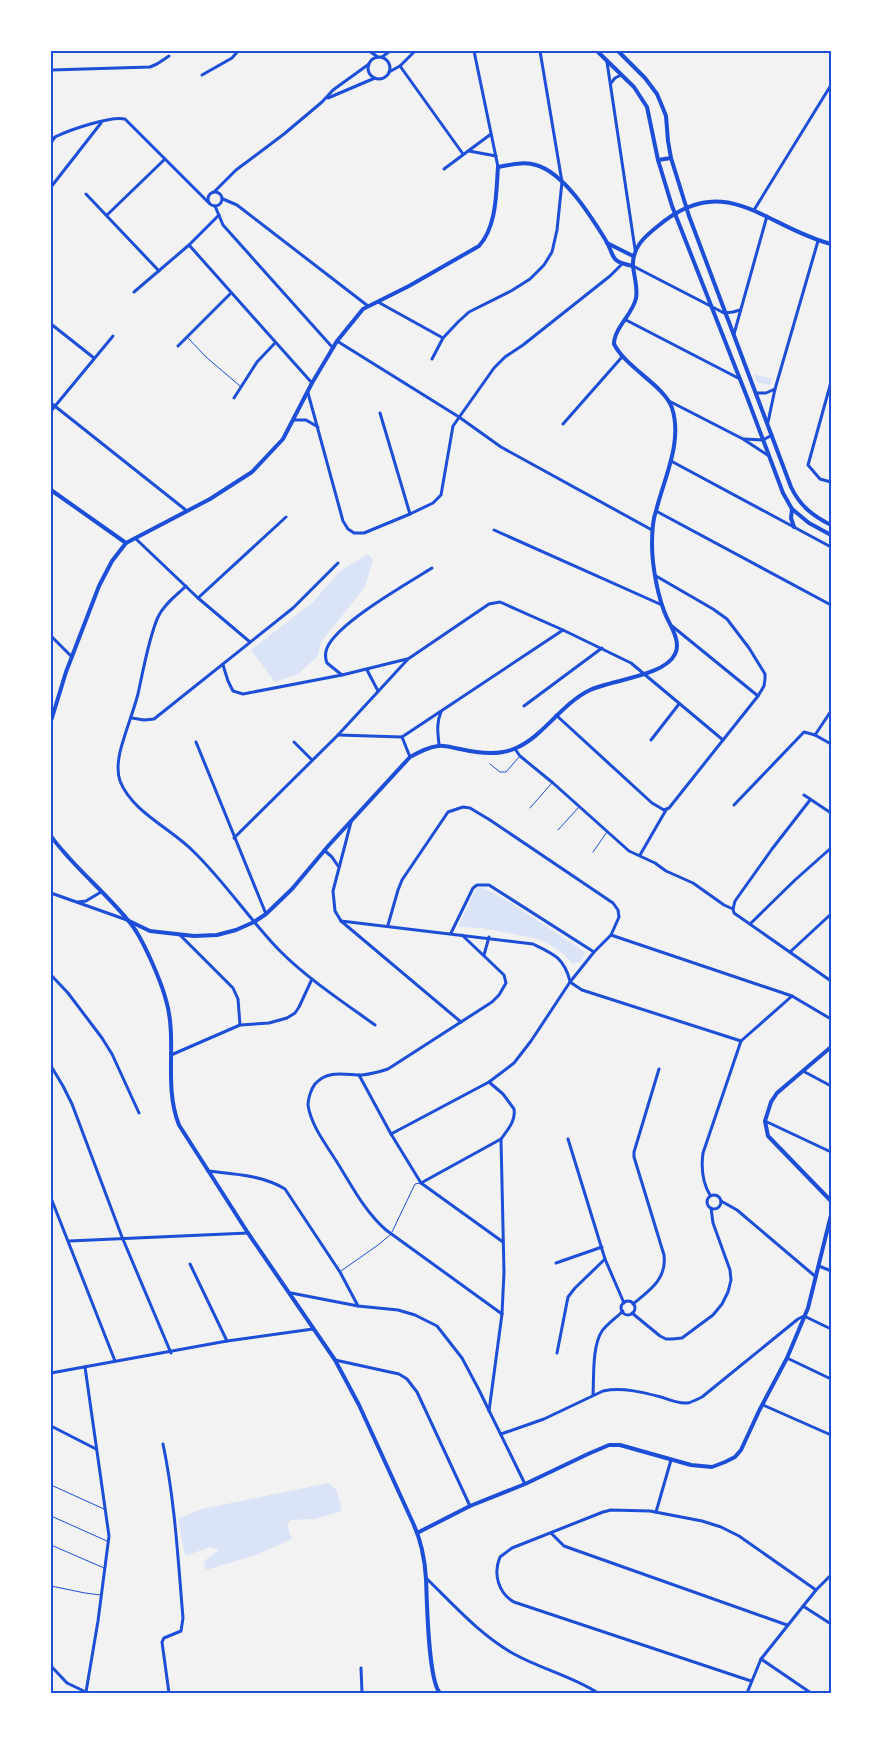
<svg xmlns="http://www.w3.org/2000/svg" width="882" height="1744" viewBox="0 0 882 1744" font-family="'Roboto Condensed',sans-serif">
  <rect width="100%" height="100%" fill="#f2f2f2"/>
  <!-- green -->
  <g fill="#dbe4f7">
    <polygon points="754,374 772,379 770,385 756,382"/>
    <polygon points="368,554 373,560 365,587 321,642 318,656 298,674 275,682 251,650 313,602 340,571"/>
    <polygon points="482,887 513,904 585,952 582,961 573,964 562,953 549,944 535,938 482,928 458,927 476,888"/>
    <polygon points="329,1483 337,1491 342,1511 315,1519 291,1520 287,1525 292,1539 256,1555 206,1570 204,1561 219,1550 210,1547 185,1556 178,1519 202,1509"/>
  </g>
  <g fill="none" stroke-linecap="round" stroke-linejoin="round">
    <!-- service -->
    <g stroke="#1d4ed8" stroke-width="1">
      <polyline points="188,338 206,357 240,386"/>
      <polyline points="490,764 500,772 506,772 519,757"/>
      <polyline points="530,808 552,783"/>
      <polyline points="558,830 579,807"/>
      <polyline points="593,852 607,832"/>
      <polyline points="392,1232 415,1184 420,1183"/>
      <polyline points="341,1271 378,1245 390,1235"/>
      <polyline points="51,1485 104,1509"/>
      <polyline points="51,1516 107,1541"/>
      <polyline points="51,1545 104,1568"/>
      <polyline points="51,1586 85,1593 101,1595"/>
    </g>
    <!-- minor -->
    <g stroke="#1d4ed8" stroke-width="3">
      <polyline points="369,51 378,57"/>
      <polyline points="474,51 498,167"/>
      <polyline points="382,57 390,51"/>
      <circle cx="379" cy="68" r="11"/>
      <polyline points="607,62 635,249"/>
      <polyline points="400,66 463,154"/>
      <polyline points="51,70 150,67 157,64 169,56"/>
      <polyline points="389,72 400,66 415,51"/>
      <polyline points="202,75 232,58 238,51"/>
      <polyline points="611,83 615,78 621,75"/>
      <polyline points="328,98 375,78"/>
      <path d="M55,137c14,-7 55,-21 70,-18l84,84"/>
      <polyline points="51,143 55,137"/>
      <polyline points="469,151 496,156"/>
      <polyline points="444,169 491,134"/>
      <polyline points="51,187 101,123"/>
      <polyline points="215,191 236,170 284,134 322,102 333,90 369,64"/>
      <circle cx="215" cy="199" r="7"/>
      <polyline points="86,194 159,271"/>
      <polyline points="223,199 237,205 368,306"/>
      <polyline points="215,206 223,225 333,348"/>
      <polyline points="754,210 831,85"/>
      <polyline points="107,215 165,159"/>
      <polyline points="189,245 312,383"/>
      <polyline points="633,266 724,313 733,312 740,310"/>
      <polyline points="134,292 189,245 219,215"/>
      <polyline points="378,302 443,338"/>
      <polyline points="626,320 740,379"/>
      <polyline points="51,324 94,358"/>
      <polyline points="734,334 767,216"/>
      <polyline points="337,341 459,417 501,447 652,530"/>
      <polyline points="178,346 231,293"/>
      <polyline points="432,359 443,338 458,322 469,312 511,291 530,279 544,265 552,252 557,230 562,182 540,51"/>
      <polyline points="831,382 808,465 820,479 831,482"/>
      <polyline points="308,393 343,521 348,529 354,533 364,533 410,514 433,503 441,495 453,426 494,368 505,357 523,345 610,276 622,264"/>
      <polyline points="757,393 766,393 775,389"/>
      <polyline points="234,398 257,362 275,343"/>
      <polyline points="669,401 743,439 769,456"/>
      <polyline points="51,403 187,511"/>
      <polyline points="51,411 113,336"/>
      <polyline points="380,413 410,514"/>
      <polyline points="293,420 306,420 318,427"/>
      <polyline points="768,422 775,389 818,241"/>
      <polyline points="563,424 622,357"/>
      <polyline points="744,439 763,440 772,435"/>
      <polyline points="671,461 831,547"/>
      <polyline points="656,511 831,605"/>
      <polyline points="494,530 662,605"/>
      <polyline points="135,538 198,598 250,642"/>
      <path d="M186,586c-10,10 -22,18 -28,31 -9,20 -15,54 -20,77 -5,19 -13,38 -18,58 -2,9 -3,20 0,29 12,31 52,48 73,70 32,31 56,68 87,100 28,28 63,51 95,74"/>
      <polyline points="198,598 286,517"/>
      <polyline points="672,626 758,696"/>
      <polyline points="51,636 72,657"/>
      <polyline points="223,665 228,681 233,691 243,694 342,675 407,659"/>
      <polyline points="367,670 378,691"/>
      <path d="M342,675l-15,-12c-2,-5 -2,-10 0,-15 10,-25 81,-65 105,-80"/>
      <polyline points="524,706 602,648"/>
      <polyline points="556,715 652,803 664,810 669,808 758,696 764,686 765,679 765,674 749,648 727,619 713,609 656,576"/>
      <polyline points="132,718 144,720 154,719 293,608 338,563"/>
      <polyline points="338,735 402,737 410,757"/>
      <polyline points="815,735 831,711"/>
      <polyline points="402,737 563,630"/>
      <polyline points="651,740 679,704"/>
      <polyline points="196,742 266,914"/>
      <polyline points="294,742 312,760"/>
      <path d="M439,745c-1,-12 -3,-21 2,-33"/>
      <polyline points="515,749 520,756 553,783 629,851 655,863 666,871 693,883 724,905 733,909"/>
      <polyline points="804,795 831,813"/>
      <polyline points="810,800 772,849 735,901 733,909 734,913 831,981"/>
      <polyline points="734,805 804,732 815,735 831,744"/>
      <polyline points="351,822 333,891 335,911 341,921 461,1022"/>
      <polyline points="234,838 338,735 408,659 489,604 500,602 563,630 631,663 723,740"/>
      <polyline points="324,850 332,857 338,866"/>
      <polyline points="640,855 666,810"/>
      <polyline points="51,893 127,920"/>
      <polyline points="78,902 86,901 101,892"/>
      <path d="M341,921l192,23c21,10 31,14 37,37"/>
      <polyline points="750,924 795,880 831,848"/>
      <polyline points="388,925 398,890 402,880 448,812 463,807 470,808 490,820 613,903 618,910 619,917 611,935 594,952 570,982 531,1041 514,1063 489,1082 391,1134"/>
      <polyline points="451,933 473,888 477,885 489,885 594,952"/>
      <polyline points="180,935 233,988 238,999 240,1025"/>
      <path d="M462,935l42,40 2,8 -7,12 -7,7 -104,67c-9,3 -17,5 -26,6 -16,0 -34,-6 -47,9 -4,5 -7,15 -7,21 3,20 17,38 27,54 16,25 29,52 51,71l116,84"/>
      <polyline points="611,935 792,996 831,1019"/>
      <polyline points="790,952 831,914"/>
      <polyline points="484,955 489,937"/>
      <polyline points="51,975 68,993 102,1038 112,1054 139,1113"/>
      <polyline points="570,982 582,990 741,1041"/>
      <polyline points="171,1055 240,1025 269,1023 287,1018 295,1013 299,1007 312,979"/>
      <polyline points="51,1066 63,1086 72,1104 122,1237 171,1353"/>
      <polyline points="803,1071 831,1086"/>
      <polyline points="359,1075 391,1134 421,1183 503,1242"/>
      <polyline points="765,1121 831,1152"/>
      <polyline points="568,1139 605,1259 624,1303"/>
      <path d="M208,1171c26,3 54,4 77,18l55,83 18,34"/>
      <path d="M421,1183l80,-44c7,-10 15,-18 13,-30l-11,-15 -14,-12"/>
      <circle cx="714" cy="1202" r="7"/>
      <path d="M710,1195c-8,-13 -9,-27 -7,-42l38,-112 51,-45"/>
      <polyline points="51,1198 115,1361"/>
      <polyline points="721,1201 737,1210 816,1277"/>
      <polyline points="69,1241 248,1233"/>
      <polyline points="556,1263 602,1247"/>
      <polyline points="190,1264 227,1341"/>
      <polyline points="819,1266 831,1271"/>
      <polyline points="291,1293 358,1306 398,1310 415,1315 437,1326 462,1358 478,1388 525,1484"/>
      <circle cx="628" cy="1308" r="7"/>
      <path d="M633,1304c17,-14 34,-25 31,-49l-30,-98v-5l25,-83"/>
      <polyline points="632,1313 660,1336 666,1339 672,1339 682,1338 713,1315 722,1304 728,1292 731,1280 730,1270 713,1223 711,1208"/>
      <polyline points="557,1353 568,1297 575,1288 605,1259"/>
      <polyline points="787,1358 831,1379"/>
      <polyline points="335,1360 399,1374 407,1379 417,1392 470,1506"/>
      <polyline points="85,1367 109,1536 98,1621 86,1692"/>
      <polyline points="51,1373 227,1341 313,1329"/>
      <path d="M593,1395c1,-18 -1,-49 9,-64 5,-7 14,-13 21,-20"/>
      <polyline points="763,1405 831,1435"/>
      <polyline points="489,1411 502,1314 504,1272 501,1139"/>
      <polyline points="51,1426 96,1449"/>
      <path d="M501,1434l43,-15 59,-28c19,-4 39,1 58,6 8,3 18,7 27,6 4,-1 10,-4 14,-6l96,-78 6,-3 27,13"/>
      <path d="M163,1444c12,57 15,116 20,174l-2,13 -17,7 -2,4 7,51"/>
      <polyline points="656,1512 671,1460"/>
      <polyline points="551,1533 564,1546 787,1625"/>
      <path d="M426,1578c28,27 54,57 88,76 27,15 58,22 84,39"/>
      <polyline points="803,1606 831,1624"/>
      <polyline points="761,1659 811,1693"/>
      <polyline points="51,1666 67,1683 88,1693"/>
      <polyline points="361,1668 362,1693"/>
      <path d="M751,1681l-237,-79c-16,-9 -21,-29 -14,-45l12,-9 91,-36 8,-2 39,1 52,10 19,6 18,9 77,54"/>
      <polyline points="747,1693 761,1659 816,1590 831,1575"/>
    </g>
    <!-- tertiary -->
    <g stroke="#1d4ed8" stroke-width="4">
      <polyline points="51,490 126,543"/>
      <path d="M129,921l21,10 44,5 23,-1 19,-5 18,-8 12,-8 26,-25 37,-44 81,-88c9,-5 18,-10 28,-11 7,-1 15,2 22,3 17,4 40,7 56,-1 28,-12 45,-44 74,-58 21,-10 75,-14 85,-36 6,-11 -3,-26 -8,-36 -9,-19 -15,-52 -15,-74 0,-11 0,-22 4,-33 8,-33 27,-69 16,-103 -7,-22 -46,-40 -58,-64 0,-16 19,-30 22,-46 2,-10 -2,-22 -3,-32"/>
    </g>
    <!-- secondary -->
    <g stroke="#1d4ed8" stroke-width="4">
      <polyline points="597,51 634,87 647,107 658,160 672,206 747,397 783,493 792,509 809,523 831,535"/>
      <path d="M618,51l27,27 12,16 5,12 4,10 2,25 3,17 18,58 102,271c9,19 22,29 40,38"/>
      <polyline points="658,160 671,158"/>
      <polyline points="607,243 633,256"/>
      <polyline points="792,509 791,518 794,527"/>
      <path d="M51,721l15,-49 33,-86 13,-25 14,-18 84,-44 42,-27 31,-33 29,-56 25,-42 26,-32 46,-23 70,-40c18,-20 17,-53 19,-79 12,-2 26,-6 38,-2 28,8 54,50 69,74 11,18 3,22 28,27 -1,-18 11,-29 25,-40 68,-57 107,1 173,18"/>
      <path d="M51,836c6,9 13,16 20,24 19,21 42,41 60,64 12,15 30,57 35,76 12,41 -3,85 13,125l69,108 87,127 24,45 54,118c8,17 12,38 13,56 1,21 2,102 14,114"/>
      <polyline points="831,1047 777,1093 771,1102 765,1121 768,1136 831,1201"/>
      <polyline points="417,1533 470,1506 525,1484 588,1454 609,1445 620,1445 691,1465 712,1467 725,1462 735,1457 741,1450 759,1411 787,1358 808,1308 831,1215"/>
    </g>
  </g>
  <!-- border -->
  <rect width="882" height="1744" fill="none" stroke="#ffffff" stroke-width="105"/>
  <rect x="52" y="52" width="778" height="1640" fill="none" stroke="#1d4ed8" stroke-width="2"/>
</svg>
